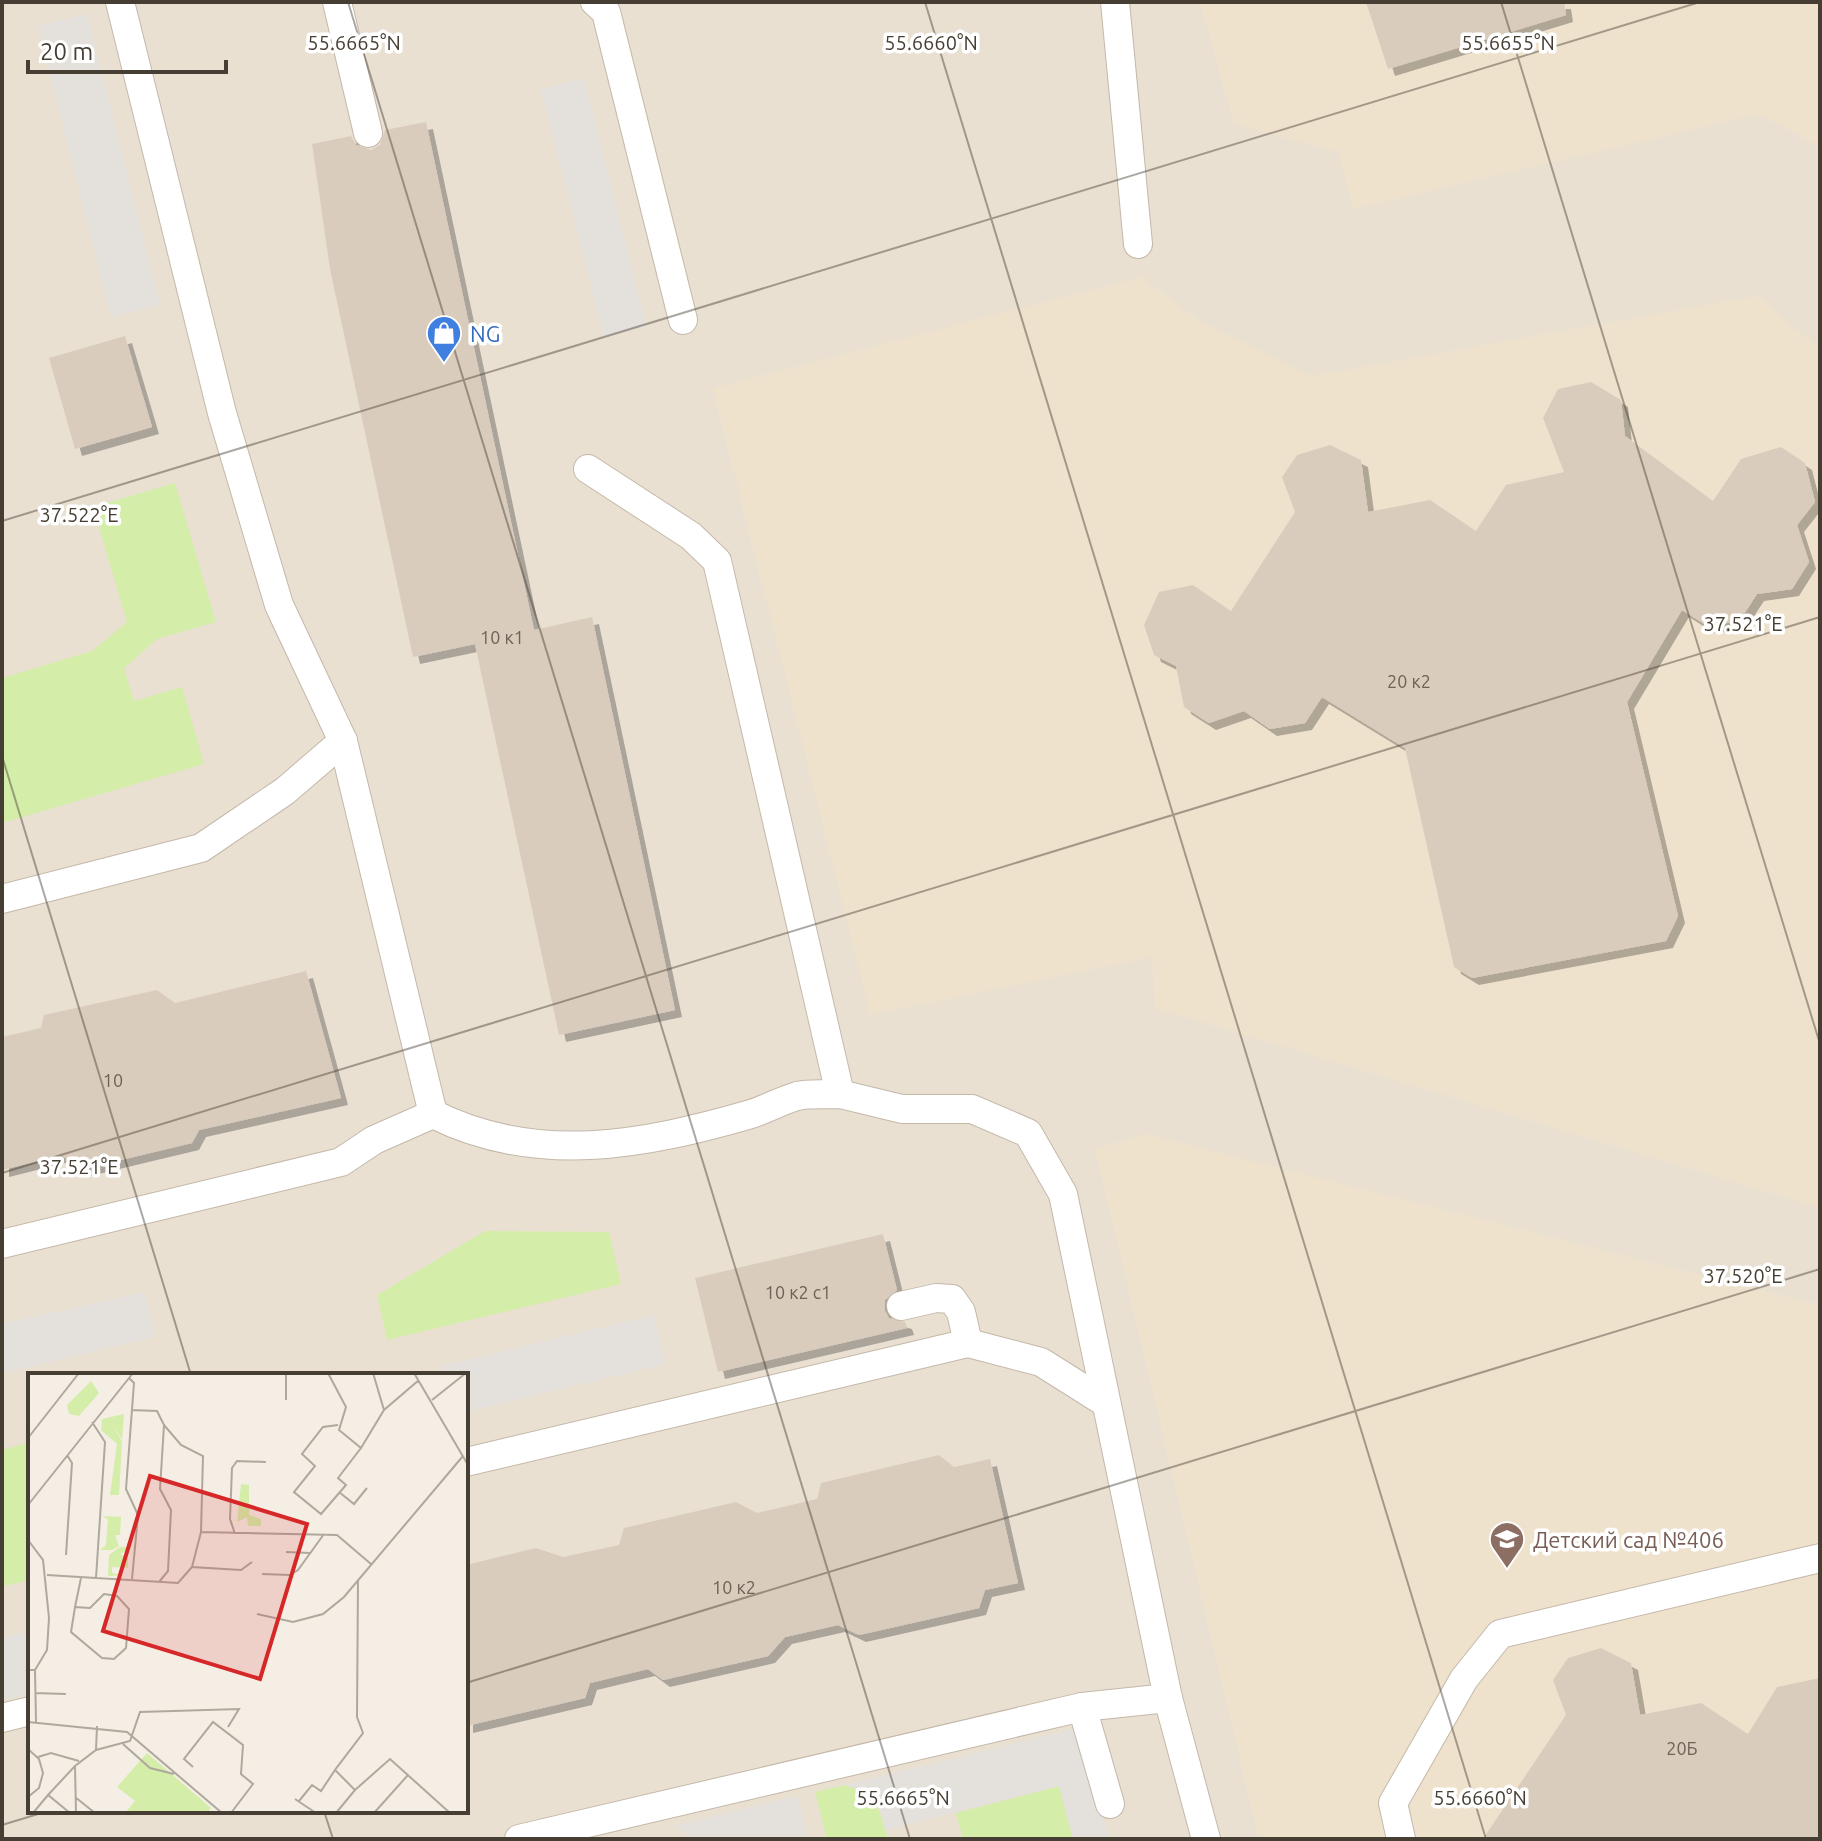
<svg xmlns="http://www.w3.org/2000/svg" width="1822" height="1841" viewBox="0 0 1822 1841" font-family="Ubuntu,sans-serif">
  <defs>
    <filter id="shadow"><feDropShadow dx="7" dy="7" stdDeviation="0" flood-color="#0004"/></filter>
  </defs>
  <rect width="100%" height="100%" fill="#f4eee4"/>
  <!-- residential -->
  <path fill="#e9e0d2" fill-rule="evenodd" d="M2,2h1818v1837h-1818zM30,1375h436v436h-436z"/>
  <!-- education -->
  <g fill="#efe2cd">
    <polygon points="1200,2 1820,2 1820,147 1759,114 1353,209 1338,152 1234,124"/>
    <polygon points="1141,277 1200,321 1311,376 1757,296 1820,349 1820,1208 1155,1008 1152,957 870,1015 713,388"/>
    <polygon points="1145,1134 1820,1305 1820,1839 1259,1839 1095,1149"/>
  </g>
  <!-- green -->
  <g fill="#d4eda9">
    <polygon points="175,483 216,622 157,639 124,668 134,701 182,687 204,764 2,823 2,678 92,651 127,622 93,507"/>
    <polygon points="485,1231 609,1232 621,1284 387,1340 377,1295"/>
    <polygon points="30,1442 30,1580 4,1586 2,1450"/>
    <path d="M845,1785c30,4 36,28 43,54h-61l-12,-47z"/>
    <polygon points="1060,1786 1073,1839 963,1839 956,1813"/>
  </g>
  <!-- parking -->
  <g fill="#e4e1dd">
    <polygon points="87,14 160,305 111,317 38,26"/>
    <polygon points="584,78 646,326 604,337 541,89"/>
    <polygon points="145,1292 155,1337 2,1373 2,1324"/>
    <polygon points="654,1315 665,1364 466,1412 466,1375 444,1375 442,1366"/>
    <polygon points="30,1631 30,1694 2,1700 2,1638"/>
    <polygon points="1078,1728 1109,1839 1073,1839 1059,1786 885,1830 879,1807 868,1794 845,1785"/>
    <polygon points="797,1796 808,1839 687,1839 685,1833 674,1826"/>
  </g>
  <!-- building -->
  <g fill="#daccbc" filter="url(#shadow)">
    <polygon points="1366,2 1564,2 1566,15 1388,69"/>
    <polygon points="426,122 534,630 592,617 675,1010 559,1035 475,644 413,657 330,269 312,144 351,136 356,145 371,150 380,145 385,130"/>
    <polygon points="125,336 152,427 75,449 49,358"/>
    <polygon points="1591,382 1621,400 1625,436 1713,501 1741,459 1781,447 1805,463 1815,502 1797,525 1809,562 1792,589 1757,594 1740,620 1709,627 1682,610 1627,702 1678,916 1666,941 1472,978 1454,967 1405,748 1322,697 1305,723 1270,729 1244,711 1209,723 1184,707 1176,666 1154,655 1144,625 1159,592 1193,585 1231,611 1295,512 1282,477 1297,455 1330,445 1361,460 1368,512 1430,500 1476,531 1506,485 1564,472 1543,418 1558,389"/>
    <polygon points="306,971 341,1098 199,1130 192,1143 79,1170 62,1155 2,1170 2,1037 41,1028 44,1015 157,990 175,1003"/>
    <polygon points="883,1234 897,1290 885,1300 885,1311 889,1318 905,1322 907,1328 718,1372 695,1278"/>
    <polygon points="939,1455 954,1467 990,1459 1018,1583 985,1590 979,1608 859,1635 838,1625 785,1637 768,1656 663,1680 648,1669 590,1683 585,1698 466,1726 466,1565 536,1548 563,1557 619,1545 624,1528 736,1502 757,1513 817,1499 821,1483"/>
    <polygon points="1601,1648 1631,1663 1640,1715 1701,1703 1748,1734 1777,1687 1820,1678 1820,1839 1483,1839 1566,1715 1553,1680 1568,1658"/>
  </g>
  <g fill="none" stroke-linecap="round" stroke-linejoin="round">
    <!-- service casing -->
    <g stroke="#c4b8a9" stroke-width="30">
      <g id="service">
        <polyline points="120,2 222,413 279,605 343,741 433,1114"/>
        <polyline points="337,2 368,133"/>
        <polyline points="595,2 606,12 683,320"/>
        <polyline points="1115,2 1138,244"/>
        <polyline points="2,899 201,848 285,791 343,741"/>
        <polyline points="840,1094 902,1109 972,1109 1028,1133 1063,1194 1168,1698 1206,1839"/>
        <path d="M2,1244l339,-82 33,-22 59,-26c104,52 211,31 318,0 15,-5 30,-13 46,-18 13,-3 29,-1 43,-2l-123,-533 -26,-25 -103,-67"/>
        <polyline points="901,1306 936,1298 952,1299 961,1312 968,1343"/>
        <polyline points="466,1462 968,1343 1041,1362 1106,1403"/>
        <polyline points="1082,1707 1110,1804"/>
        <polyline points="2,1718 30,1711"/>
        <polyline points="519,1839 1082,1707 1168,1698"/>
        <polyline points="1401,1839 1393,1803 1464,1679 1500,1634 1820,1558"/>
      </g>
    </g>
    <!-- service -->
    <use href="#service" stroke="#fff" stroke-width="28"/>
  </g>
  <!-- ticks -->
  <path fill="none" stroke="#473e33" stroke-width="2" stroke-opacity="0.45" d="M348,2l562,1837M925,2l561,1837M1501,2l319,1042M2,521l1698,-519M2,756l189,619M2,1173l1818,-556M466,1683l1354,-414M324,1811l9,28M2,1825l46,-14"/>
  <!-- icons -->
  <defs>
    <g id="shop-pin" transform="scale(1.8)"><path d="M0 17L-7.5 6A9.5 9.5 0 1 1 7.5 6Z" fill="#3f7fe0" stroke="#fff"/><path d="M-5-2.5h2.3a2.7 3.5 0 0 1 5.4 0H5L5.5 6h-11ZM-1.5-2.5h3a1.5 2.3 0 0 0-3 0Z" fill="#fff"/></g>
    <g id="school-pin" transform="scale(1.8)"><path d="M0 17L-7.5 6A9.5 9.5 0 1 1 7.5 6Z" fill="#8d6e63" stroke="#fff"/><path d="M0-5L7-2L0 1L-7-2ZM-4 1L0 2.5L4 1V4Q0 6-4 4Z" fill="#fff"/></g>
  </defs>
  <g fill-rule="evenodd">
    <use href="#shop-pin" x="444" y="333"/>
    <use href="#school-pin" x="1507" y="1539"/>
  </g>
  <g text-anchor="middle" dominant-baseline="central" stroke-width="7" stroke-linejoin="round" paint-order="stroke">
    <!-- number labels -->
    <g font-size="18" fill="#6c6255">
      <text x="502" y="637">10 к1</text>
      <text x="1409" y="681">20 к2</text>
      <text x="113" y="1080">10</text>
      <text x="798" y="1292">10 к2 с1</text>
      <text x="734" y="1587">10 к2</text>
      <text x="1682" y="1748">20Б</text>
    </g>
    <!-- shop labels -->
    <g font-size="22" fill="#366cbe" stroke="#fff" text-anchor="start">
      <text x="470" y="333">NG</text>
    </g>
    <!-- education labels -->
    <g font-size="22" fill="#785e54" stroke="#fff" text-anchor="start">
      <text x="1533" y="1539">Детский сад №406</text>
    </g>
  </g>
  <!-- overview -->
  <g transform="translate(28 1373)">
    <rect width="440" height="440" fill="#f4eee4"/>
    <path d="M63,8l8,12 -20,23 -10,-2 -2,-9zM96,41l-2,26 -10,-17 10,19 -3,53h-9l7,-51 -16,-14 1,-11zM213,111l8,1v30l12,4v7h-13l-1,-9 -10,5zM74,143l19,1 -1,18h-5l4,11 -7,4h-12l6,-5 2,-26zM92,174h13l-13,7 8,4v10l-16,-1v6l10,2 -14,1 1,-21zM119,380l64,55 -4,5h-82l10,-12 -18,-14z" fill="#d4eda9"/>
    <path fill="none" stroke="#afa89d" stroke-width="2" d="M300,0l18,34 -7,23 22,18 23,-38 35,-30M345,0l11,37M386,0l54,92M101,5l5,5 -8,106 12,26 -6,64M258,27v-27M404,27l34,-27M103,37l26,1 7,14 -4,64 11,21 -3,61 -9,11M64,49l13,20 -9,136M136,52l17,20 22,11 -2,76 -9,35 49,3 11,-8M310,52l-15,2 -21,27 13,12 -21,26 27,22 25,-29 -8,-7 23,-30M0,65l51,-65M311,119l15,12 13,-16M0,132l105,-132M173,159l136,3 34,29M207,161l-5,-15 2,-51 5,-7 29,1M0,167l15,20 6,58 -2,32 -12,20h-7M258,179l24,1M38,182l6,-92 -5,-8M234,201l28,1 8,-5 26,-36M19,202l131,8 14,-16M76,221l13,2 12,13 -3,39 -12,11 -12,-1 -31,-26 4,-25 15,1zM47,234l6,-29M229,241l36,8 30,-8 21,-17 119,-141M7,297l1,52M7,320l31,1M0,349l99,10 95,81M95,371l27,24 24,6M0,376l11,10 4,14 -4,15 -11,9M68,377l1,-24M10,384l13,-4 28,8M165,394l-9,-8 29,-37 30,23 -2,29 12,10 -22,29M327,417l35,-31 60,54M20,422l27,-29M47,424l20,16M267,426l21,14M271,428l13,-16 9,6 14,-21M5,440l15,-18 22,18M48,440l-1,-47 21,-16 34,-9 10,-29 99,-3 -11,18M308,440l19,-23 -20,-20 28,-37 -6,-16 1,-137M346,440l34,-38"/>
    <path fill="#d62828" fill-opacity="0.15" stroke="#d62828" stroke-width="4" d="M122,103l157,48 -47,155 -157,-48z"/>
    <rect width="440" height="440" fill="none" stroke="#473e33" stroke-width="4"/>
  </g>
  <g font-size="20" text-anchor="middle" fill="#473e33" stroke="#fff" stroke-width="7" stroke-linejoin="round" paint-order="stroke">
    <text x="354" y="50">55.6665°N</text>
    <text x="931" y="50">55.6660°N</text>
    <text x="1508" y="50">55.6655°N</text>
    <text x="79" y="522">37.522°E</text>
    <text x="1743" y="631">37.521°E</text>
    <text x="79" y="1174">37.521°E</text>
    <text x="1743" y="1283">37.520°E</text>
    <text x="903" y="1805">55.6665°N</text>
    <text x="1480" y="1805">55.6660°N</text>
  </g>
  <!-- border -->
  <rect width="1822" height="1841" fill="none" stroke="#473e33" stroke-width="8"/>
  <!-- scale -->
  <path d="M28 60v12h198v-12" fill="none" stroke="#473e33" stroke-width="4"/>
  <text x="40" y="60" font-size="24" fill="#473e33" stroke="#ffffff" stroke-width="6" paint-order="stroke">20 m</text>
</svg>
